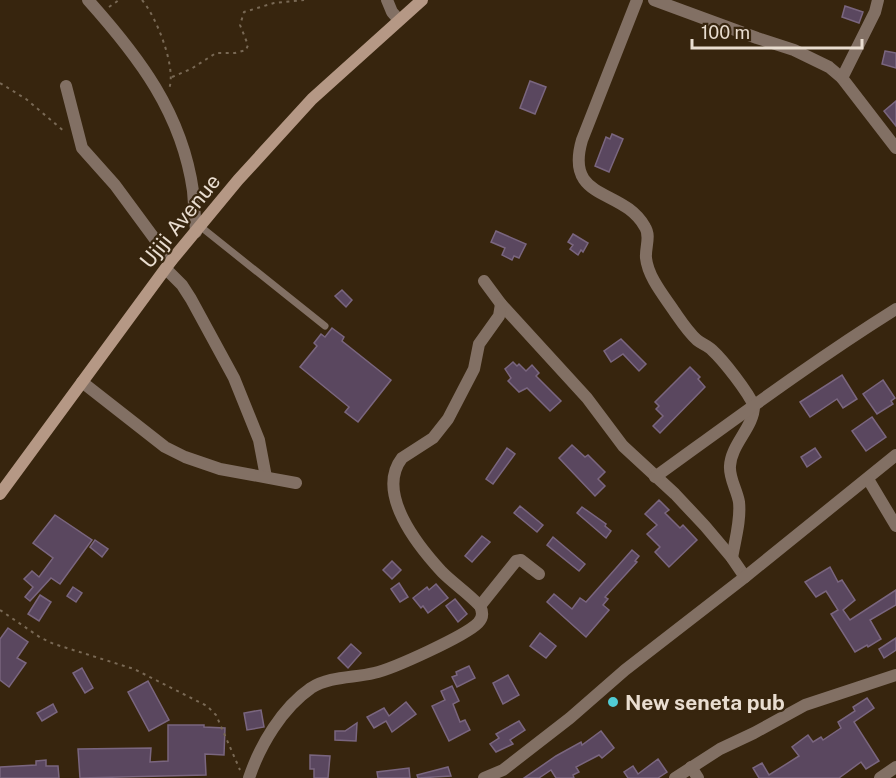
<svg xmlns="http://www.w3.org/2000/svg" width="896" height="778" viewBox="0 0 896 778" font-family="'Public Sans',sans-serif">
  <rect width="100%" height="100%" fill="#37250e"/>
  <!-- building -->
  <g fill="#5a475f" stroke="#7a667f" stroke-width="1.5">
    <polygon points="845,6 863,12 859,23 842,17"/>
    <polygon points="885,51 896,53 896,68 882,64"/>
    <polygon points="530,81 546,87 535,114 520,108"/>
    <polygon points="896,101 896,126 884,111"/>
    <polygon points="612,134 623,139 609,172 595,166 606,137 610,139"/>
    <polygon points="496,231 526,244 519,258 514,256 512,260 502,255 505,248 491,242"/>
    <polygon points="573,234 588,243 583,252 581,250 578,255 570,249 573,245 568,242"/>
    <polygon points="342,290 352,300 346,307 335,296"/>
    <polygon points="332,328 344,337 342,341 391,380 358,422 345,412 349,407 300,367 317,346 314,343 321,334 325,337"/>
    <polygon points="621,339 646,364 639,371 623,354 611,362 604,351"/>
    <polygon points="513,362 517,366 519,364 526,371 532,365 539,373 536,376 561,401 550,411 527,388 519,392 508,381 511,378 505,369"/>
    <polygon points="690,367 700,377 698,379 705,387 660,433 653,426 663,416 656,409 659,406 655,402"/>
    <polygon points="842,375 857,399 843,408 837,399 810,417 800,402"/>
    <polygon points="883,380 895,398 891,401 893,404 877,414 863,394"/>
    <polygon points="872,417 886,437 866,451 852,431"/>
    <polygon points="572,445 585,457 588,455 605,472 598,479 605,486 595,496 559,458"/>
    <polygon points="507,448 515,454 493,484 486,479"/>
    <polygon points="815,448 821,457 807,467 801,457"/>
    <polygon points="659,500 669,510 665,513 680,528 683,525 697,540 669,567 655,552 660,547 647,534 657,525 645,514"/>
    <polygon points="520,506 543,525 537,532 514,513"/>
    <polygon points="582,507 606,524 605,526 611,531 606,538 577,513"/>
    <polygon points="55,515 92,540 60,584 51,578 30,601 25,597 33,587 24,579 32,571 39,577 53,558 33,543"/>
    <polygon points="482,536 490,542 472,562 465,556"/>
    <polygon points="553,537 585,564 579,571 547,545"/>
    <polygon points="95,540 108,549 102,557 90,547"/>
    <polygon points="632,550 639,556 635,561 637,562 605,597 608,599 603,605 609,610 586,637 547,602 554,594 572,609 580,598 586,602"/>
    <polygon points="392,561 401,570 392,579 383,570"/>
    <polygon points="830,567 838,582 842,580 855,600 843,610 850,620 896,590 896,605 870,620 881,639 868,647 867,645 855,652 831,614 838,610 826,591 816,597 805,582"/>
    <polygon points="399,583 408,597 400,602 391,589"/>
    <polygon points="436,584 448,598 428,613 423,606 421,608 413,598 427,587 429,590"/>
    <polygon points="73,587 82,593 76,602 67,596"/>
    <polygon points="40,595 51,602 39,621 28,614"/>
    <polygon points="455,599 467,614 458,622 446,606"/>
    <polygon points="8,628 28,642 17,658 26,663 9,687 0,680 0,639"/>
    <polygon points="540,633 556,646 546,658 530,646"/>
    <polygon points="896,638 896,650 884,658 879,649"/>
    <polygon points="351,644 361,653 348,668 338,658"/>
    <polygon points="469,666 475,678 457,687 452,677 457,675 456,672"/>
    <polygon points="82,668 93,688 85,693 73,673"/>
    <polygon points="508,675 519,695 503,704 493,683"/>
    <polygon points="148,681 169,720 149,731 128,692"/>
    <polygon points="452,686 459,701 453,704 460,722 465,720 470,730 449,741 432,706 445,700 441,691"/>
    <polygon points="867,698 874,708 854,722 879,761 866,769 861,762 839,778 759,778 753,768 762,763 769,775 799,756 792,747 808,735 813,742 821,737 823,740 841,728 838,722 855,711 853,707"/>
    <polygon points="406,702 416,714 392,732 386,721 374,728 367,717 384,708 389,716"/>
    <polygon points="53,704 57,712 42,721 37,713"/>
    <polygon points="261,710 264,727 247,730 244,713"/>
    <polygon points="519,721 525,730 510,740 513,744 496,752 490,744 499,738 496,734"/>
    <polygon points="357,723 356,741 335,740 335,731 345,731"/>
    <polygon points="168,725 204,725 204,727 225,728 224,755 205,754 206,775 80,778 78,749 151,748 150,762 168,761"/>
    <polygon points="601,731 614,748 602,758 599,755 576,767 579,772 573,775 574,778 556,778 551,770 539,778 524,778 556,756 581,742 582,745"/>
    <polygon points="310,755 330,756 328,778 314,778 314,769 310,769"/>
    <polygon points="658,759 667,772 658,778 628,778 624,772 633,766 638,774"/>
    <polygon points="46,760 46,766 58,766 59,778 0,778 0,767 36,765 36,761"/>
    <polygon points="448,767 451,776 418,778 417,775"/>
    <polygon points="409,768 410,778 378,778 377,772"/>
  </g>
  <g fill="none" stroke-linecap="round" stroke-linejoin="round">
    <!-- path -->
    <g stroke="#796955" stroke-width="2" stroke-dasharray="3 4.5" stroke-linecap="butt">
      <path d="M142,0c14,16 35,68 27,89"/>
      <polyline points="109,7 119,0"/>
      <polyline points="172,77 191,69 216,53 235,53 246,50 248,45 240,25 244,12 274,3 304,0"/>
      <polyline points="0,83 26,99 65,132"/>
      <polyline points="0,610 41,638 54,644 134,669 207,706 216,715 240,770"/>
    </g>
    <!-- lane -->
    <polyline stroke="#827064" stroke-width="7" points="201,227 325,326"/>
    <!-- street -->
    <g stroke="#827064" stroke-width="12">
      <path d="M88,0c51,57 94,113 105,191 1,14 2,28 3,41"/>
      <polyline points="387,0 392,12 399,20"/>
      <path d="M637,0l-55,140c-18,62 41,47 63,87 6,9 0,21 1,31 2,19 18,38 28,53 7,10 14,21 23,29 5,4 11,6 15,10 12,11 36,42 42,56 0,21 -23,38 -24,60 -1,12 7,24 9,36 2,18 -4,38 -7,56"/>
      <polyline points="654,0 757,38 794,50 829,67 842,78 896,148"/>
      <polyline points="842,78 875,12 878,0"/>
      <polyline points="66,86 82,148 115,185 171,261"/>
      <polyline points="166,269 182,285 191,299 234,378 259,440 266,477"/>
      <polyline points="484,281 501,304 587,398 623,446 675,494 705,526 732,558 745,577"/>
      <polyline points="82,382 165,447 185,457 220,469 296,483"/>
      <path d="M655,477c79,-57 158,-116 241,-168"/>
      <polyline points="868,479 896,526"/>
      <polyline points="480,606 516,561 521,560 539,574"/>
      <polyline points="691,767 698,778"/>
      <path d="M249,778c11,-33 33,-70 62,-90 19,-12 42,-10 63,-15 19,-4 91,-37 104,-50 5,-5 5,-11 2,-17 -12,-13 -26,-22 -38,-34 -24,-26 -67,-79 -40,-114l31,-20 15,-19 26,-50 5,-25 20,-28 2,-12"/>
      <polyline points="484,778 503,770 570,718 625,670 745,577 896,455"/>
      <polyline points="675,778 720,749 754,733 805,705 896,675"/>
      <polyline points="880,778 896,767"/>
    </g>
    <!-- secondary -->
    <polyline stroke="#b59885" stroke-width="12" points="0,494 171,261 238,180 312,99 422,0"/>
  </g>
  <!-- markers -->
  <circle fill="#51ccd5" stroke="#37250e" stroke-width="2" cx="613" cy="702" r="6"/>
  <g text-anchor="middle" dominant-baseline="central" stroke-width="4.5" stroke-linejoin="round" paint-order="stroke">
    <!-- street labels -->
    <g font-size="21" fill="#e9ddd0" stroke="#37250e">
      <text transform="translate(180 221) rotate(-51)">Ujiji Avenue</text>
    </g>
    <!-- poi labels -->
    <g font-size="21" font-weight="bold" fill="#e9ddd0" stroke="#37250e" text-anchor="start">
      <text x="625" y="702">New seneta pub</text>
    </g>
  </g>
  <!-- scale -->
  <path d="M692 39v9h170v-9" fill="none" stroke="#e9ddd0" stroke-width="3"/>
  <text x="701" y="39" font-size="18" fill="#e9ddd0" stroke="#37250e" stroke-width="4.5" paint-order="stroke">100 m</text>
</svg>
